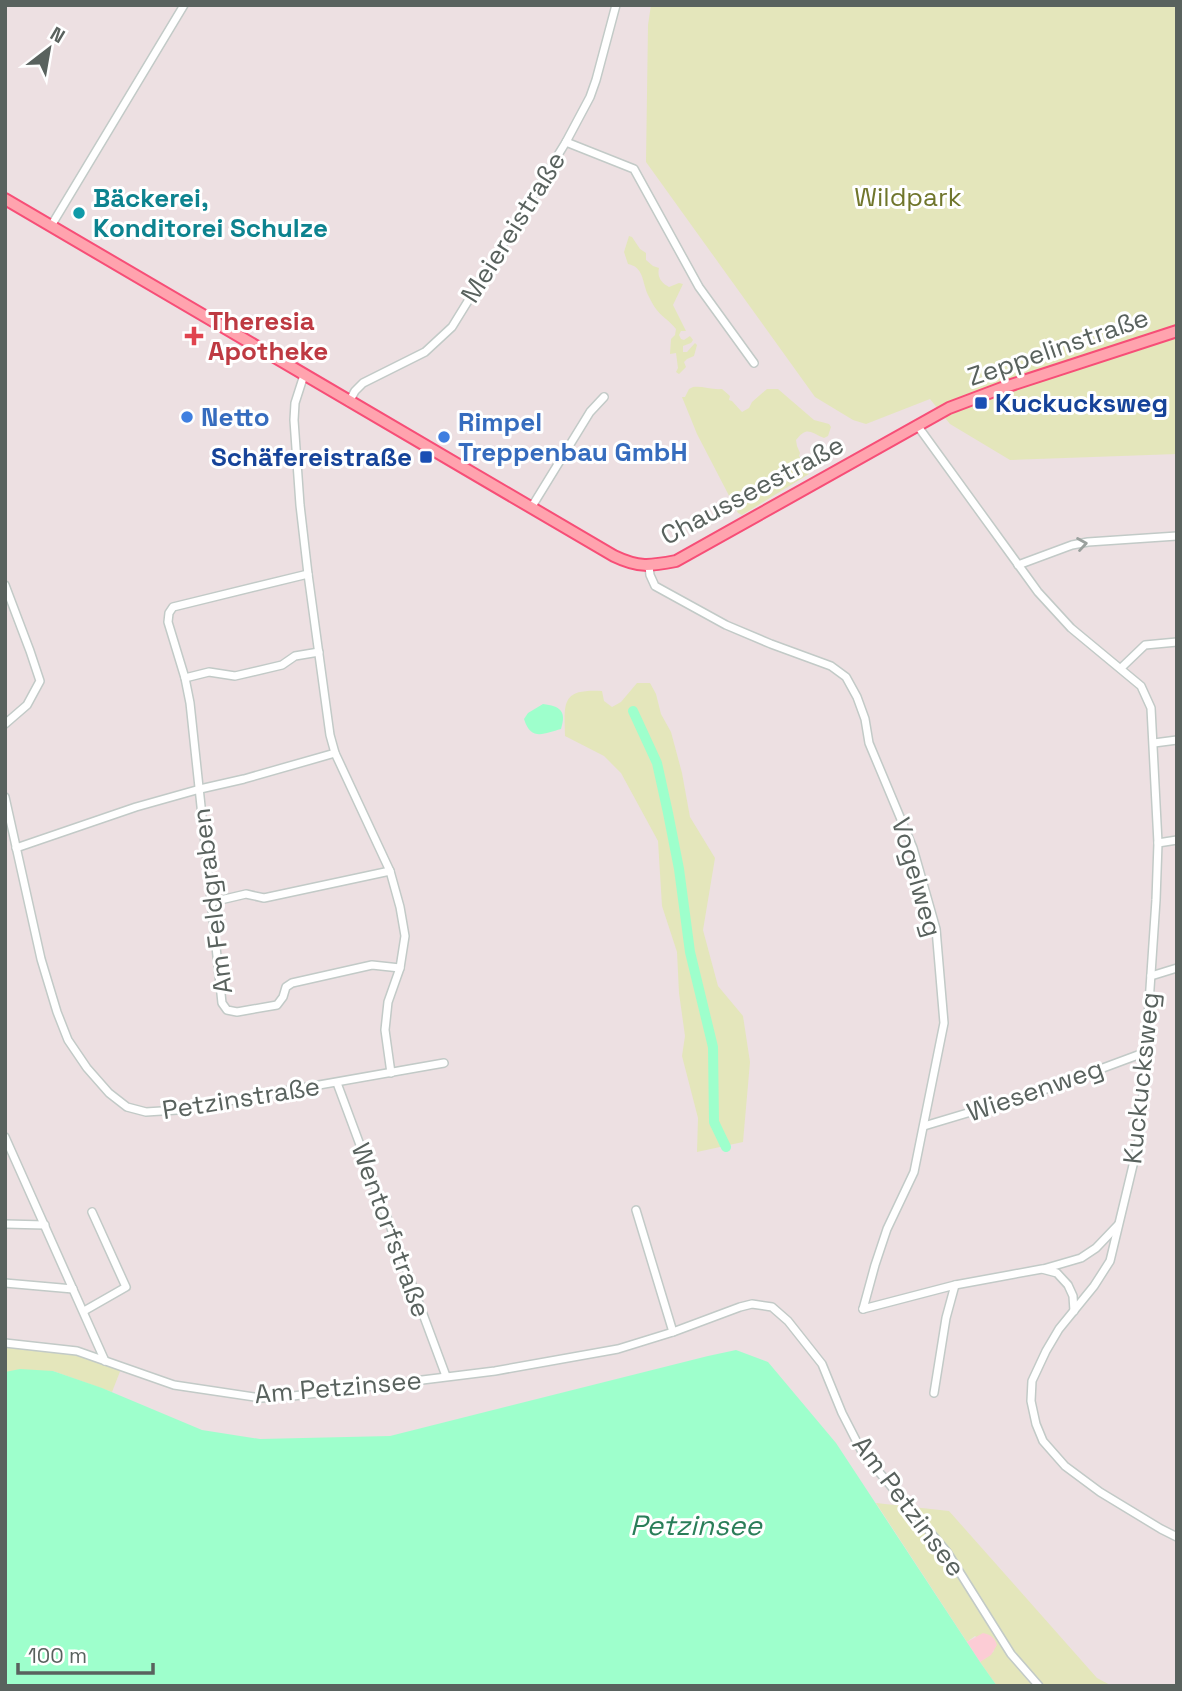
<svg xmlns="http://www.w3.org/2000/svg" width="1182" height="1691" viewBox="0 0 1182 1691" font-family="'Space Grotesk',sans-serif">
  <rect width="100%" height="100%" fill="#ede0e2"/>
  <!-- green -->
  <g fill="#e4e6bb">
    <polygon points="651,5 1177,5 1177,454 1010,460 950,424 930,399 866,424 853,420 815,397 646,162 648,25"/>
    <path d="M629,236l3,1 8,12 6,4v7l7,6 6,2c-2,9 2,15 10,19l10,-4 4,1 -10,21 13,26h-5l-2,4 2,4 3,1 6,-4 3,4 -2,3 -8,3v6h4l8,-9 2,2 -3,11 -7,3 -3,3 2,5 -7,7 -3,-2 2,-4 -2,-15 -6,1 1,-15 4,-4 1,-6c-6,-8 -14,-12 -20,-20 -3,-4 -6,-10 -8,-14 -6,-13 -4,-28 -20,-31l-4,-12z"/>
    <path d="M693,387c10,-1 19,3 29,2l8,7 -1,4 3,1 10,11 7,-4 3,-6 15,-13h11l36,31 15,4 2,3 -3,9 -4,2c-14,-6 -17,-12 -28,2l1,6 3,7 -1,3 9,12 1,6 -67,41 -4,-2 -41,-79 -15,-37h3l4,-8z"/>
    <path d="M637,683h13l6,11 5,20 10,18 11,41 8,44 25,41 -12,72 15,56 25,30 7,46 -7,80 -46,10 1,-34 -16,-62 3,-20 -6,-43 -2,-41 -15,-46 -4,-65 -37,-68 -17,-17 -39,-20c-1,-35 -3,-47 37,-45l2,10 8,6 9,-5z"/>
    <polygon points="5,1346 77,1354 121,1369 112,1392 53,1371 5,1383"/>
    <polygon points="876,1503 949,1511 1097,1678 1112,1686 997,1686 980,1662 994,1651 975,1636 967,1642"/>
  </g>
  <!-- sand -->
  <path fill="#fcccd5" d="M983,1633c8,2 11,4 14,12l-6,10 -11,7 -13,-20z"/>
  <!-- water -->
  <g fill="#9effcc">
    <path d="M543,704c17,2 24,7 18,25 -16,4 -30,13 -37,-10l4,-6z"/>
    <polygon points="736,1350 768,1362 836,1443 980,1662 997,1686 5,1686 5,1372 20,1369 53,1371 102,1388 202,1430 260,1439 390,1436 708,1356"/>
  </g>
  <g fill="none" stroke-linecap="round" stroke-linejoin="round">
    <!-- canal -->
    <polyline stroke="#9effcc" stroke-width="10" points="633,711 657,763 668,813 679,869 690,952 713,1047 714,1122 726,1147"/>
    <!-- minor casing -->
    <g stroke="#c2cac7" stroke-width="10">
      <g id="minor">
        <polyline points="566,142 634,169 699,287 754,363"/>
        <polyline points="51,226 184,5"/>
        <polyline points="304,375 295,403 294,420 300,505 308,574 330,735 335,753 390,871 400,907 405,936 400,968 388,1002 385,1030 391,1073"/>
        <polyline points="349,402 355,391 363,383 425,352 452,327 566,142 590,97 596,80 616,5"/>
        <polyline points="917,425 1038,592 1071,628 1141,686 1151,708 1158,843 1156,900 1140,1136 1110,1261 1094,1286 1059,1329 1046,1351 1032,1381 1031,1401 1036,1424 1043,1441 1065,1466 1100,1492 1161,1529 1177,1537"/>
        <polyline points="531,508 590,412 604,397"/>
        <polyline points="1018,565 1072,545 1088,542 1177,536"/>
        <polyline points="649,566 650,575 655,586 726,625 771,644 831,666 846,677 857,697 865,719 869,743 913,848 936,929 944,1023 914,1172 887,1229 875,1265 863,1309"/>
        <polyline points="308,574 173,607 169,613 168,622 185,678 190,703 222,1003 227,1010 237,1012 277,1005 283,997 286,987 292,983 372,965 400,968"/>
        <polyline points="5,585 30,651 40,681 27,705 5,724"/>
        <polyline points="1121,668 1145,645 1177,642"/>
        <polyline points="185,678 209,672 235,676 282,665 295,656 319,652"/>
        <polyline points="1154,743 1177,740"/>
        <polyline points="5,797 41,959 57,1012 68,1040 87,1068 109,1093 127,1107 146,1112 177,1110 444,1063"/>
        <polyline points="1158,843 1177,840"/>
        <polyline points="16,848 136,807 200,789 244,779 335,753"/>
        <polyline points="212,902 246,894 264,898 390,871"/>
        <polyline points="1151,976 1177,968"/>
        <polyline points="337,1083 446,1376"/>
        <polyline points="924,1126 1041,1091 1146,1052"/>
        <polyline points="5,1137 105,1361"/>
        <polyline points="636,1210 673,1332"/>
        <polyline points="5,1224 45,1225"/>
        <polyline points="1043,1269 1081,1258 1096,1248 1118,1225"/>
        <polyline points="5,1283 73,1289"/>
        <polyline points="863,1309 955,1285 1042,1269 1057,1273 1068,1285 1073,1296 1074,1311"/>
        <polyline points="84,1311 126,1287 92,1212"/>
        <polyline points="5,1343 77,1351 174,1385 261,1398 285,1397 495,1371 618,1349 673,1332 740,1307 752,1304 772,1307 788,1321 822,1364 842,1413 862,1452 947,1552 1011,1654 1039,1686"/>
        <polyline points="934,1393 946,1318 955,1285"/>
      </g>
    </g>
    <!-- primary casing -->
    <g stroke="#f74e77" stroke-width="14">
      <path id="primary" d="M5,199l609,357c25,12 36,10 62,5l273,-153 53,-20 175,-57"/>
    </g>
    <!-- minor -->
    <use href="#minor" stroke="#fff" stroke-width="7"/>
    <!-- primary -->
    <use href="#primary" stroke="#ffa3ae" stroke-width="10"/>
  </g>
  <!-- one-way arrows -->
  <defs><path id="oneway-chevron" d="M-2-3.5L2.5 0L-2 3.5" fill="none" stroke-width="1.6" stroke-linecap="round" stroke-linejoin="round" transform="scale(1.75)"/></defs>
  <use stroke="#9ba19e" href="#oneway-chevron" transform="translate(1082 544) rotate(-9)"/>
  <!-- markers -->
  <circle fill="#0f9aa8" stroke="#fff" stroke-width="2.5" cx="79" cy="213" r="7"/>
  <path fill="#e0444e" stroke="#fff" stroke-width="2.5" d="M190.5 325.5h7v7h7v7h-7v7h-7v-7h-7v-7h7z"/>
  <g fill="#1a4fb4" stroke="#fff" stroke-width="2.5">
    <rect x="974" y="396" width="14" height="14" rx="3.5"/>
    <rect x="419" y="450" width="14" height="14" rx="3.5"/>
  </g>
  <g fill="#3f7fe0" stroke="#fff" stroke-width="2.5">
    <circle cx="187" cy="417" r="7"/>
    <circle cx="444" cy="437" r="7"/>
  </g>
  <g text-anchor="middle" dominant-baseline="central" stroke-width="6" stroke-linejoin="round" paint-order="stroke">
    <!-- park labels -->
    <g font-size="26" fill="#70762c" stroke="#fff">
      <text x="908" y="197">Wildpark</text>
    </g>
    <!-- culture labels -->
    <g font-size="26" font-weight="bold" fill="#0d838f" stroke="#fff" text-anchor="start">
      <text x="93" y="198">Bäckerei,<tspan x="93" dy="30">Konditorei Schulze</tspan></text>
    </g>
    <!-- street labels -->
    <g font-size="26" fill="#59625e" stroke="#fff">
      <text transform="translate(513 227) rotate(-58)">Meiereistraße</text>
      <text transform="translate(1058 347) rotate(-19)">Zeppelinstraße</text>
      <text transform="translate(752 490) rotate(-28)">Chausseestraße</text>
      <text transform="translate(917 877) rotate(74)">Vogelweg</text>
      <text transform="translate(212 901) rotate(-97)">Am Feldgraben</text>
      <text transform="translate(1141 1078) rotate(-84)">Kuckucksweg</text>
      <text transform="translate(1035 1090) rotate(-19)">Wiesenweg</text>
      <text transform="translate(241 1098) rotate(-9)">Petzinstraße</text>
      <text transform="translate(391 1230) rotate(70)">Wentorfstraße</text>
      <text transform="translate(338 1387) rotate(-5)">Am Petzinsee</text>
      <text transform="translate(909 1506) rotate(53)">Am Petzinsee</text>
    </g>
    <!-- health labels -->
    <g font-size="26" font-weight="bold" fill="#be3a42" stroke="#fff" text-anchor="start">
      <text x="208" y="321">Theresia<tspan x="208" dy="30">Apotheke</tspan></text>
    </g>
    <!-- transit labels -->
    <g font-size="26" font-weight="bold" fill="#164399" stroke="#fff" text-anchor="start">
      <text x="995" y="403">Kuckucksweg</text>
      <text x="412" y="457" text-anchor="end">Schäfereistraße</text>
    </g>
    <!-- shop labels -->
    <g font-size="26" font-weight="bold" fill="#366cbe" stroke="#fff" text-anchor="start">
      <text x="201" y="417">Netto</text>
      <text x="458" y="422">Rimpel<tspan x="458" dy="30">Treppenbau GmbH</tspan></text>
    </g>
    <!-- water labels -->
    <g font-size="28" font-style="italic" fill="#2a7e59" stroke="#fff">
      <text x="696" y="1525">Petzinsee</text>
    </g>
  </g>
  <!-- border -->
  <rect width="1182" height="1691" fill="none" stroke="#59625e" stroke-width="14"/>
  <!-- north arrow -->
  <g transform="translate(49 49) rotate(31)" stroke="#ffffff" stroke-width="5" paint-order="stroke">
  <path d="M0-5L12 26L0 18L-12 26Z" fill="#59625e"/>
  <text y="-10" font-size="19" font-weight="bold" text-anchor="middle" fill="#59625e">N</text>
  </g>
  <!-- scale -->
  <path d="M18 1663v10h135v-10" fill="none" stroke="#59625e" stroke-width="3.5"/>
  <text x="28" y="1663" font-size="21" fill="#59625e" stroke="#ffffff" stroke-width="5" paint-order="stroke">100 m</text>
</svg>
